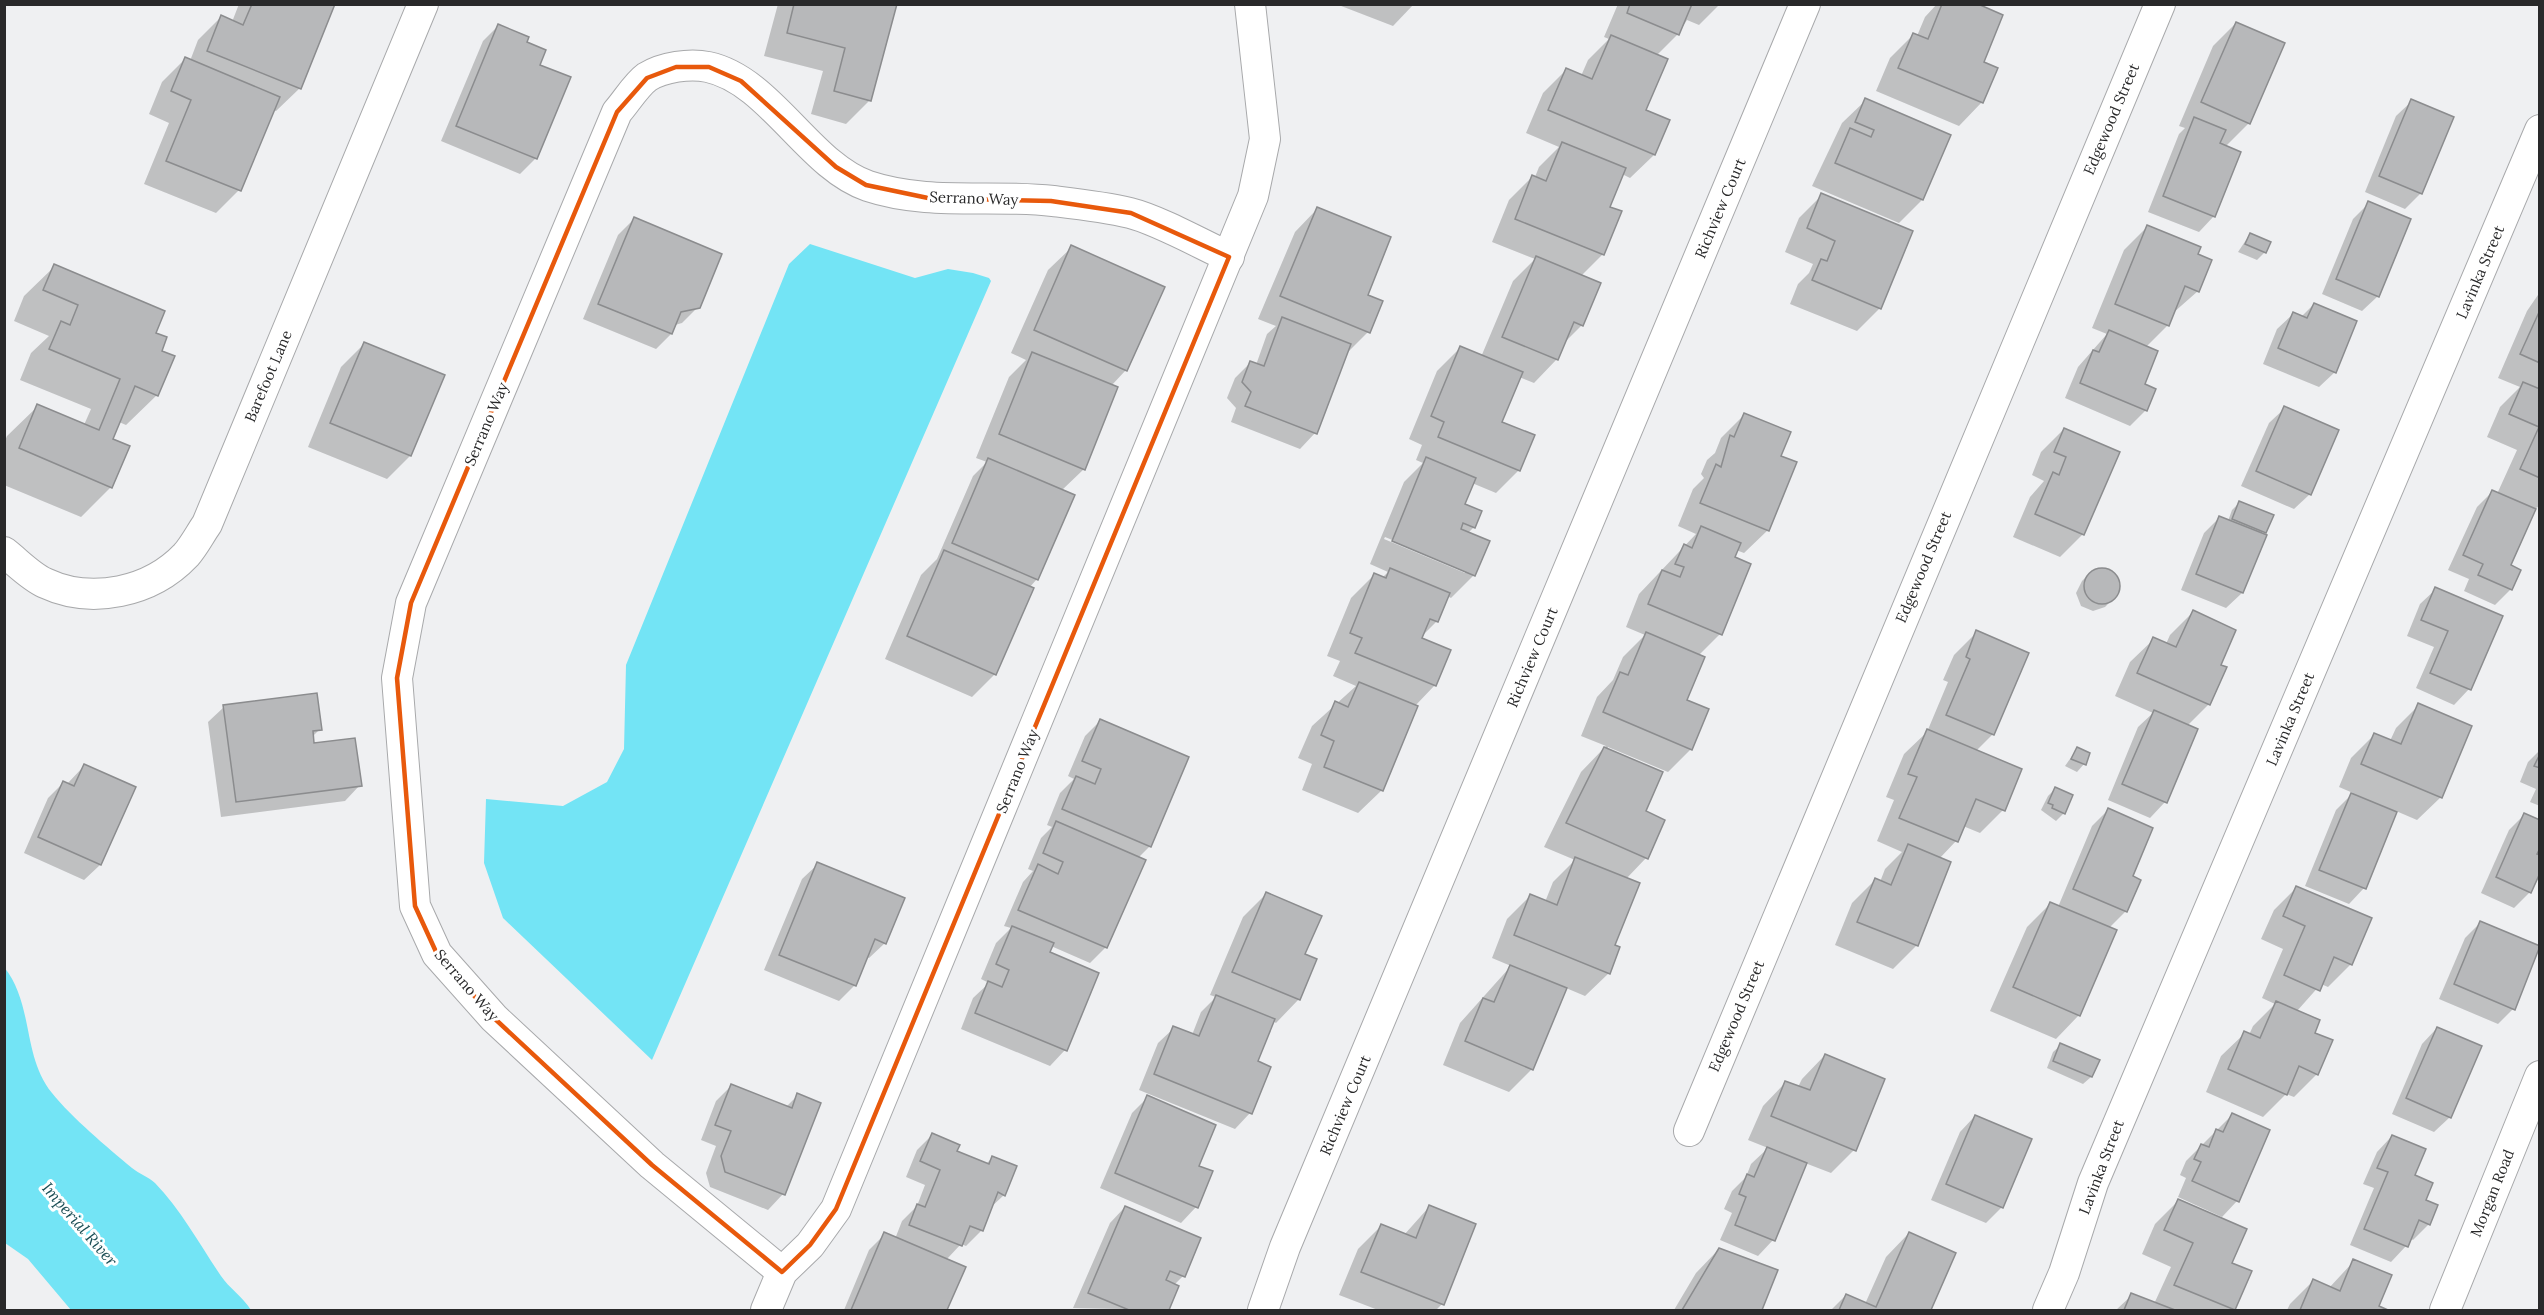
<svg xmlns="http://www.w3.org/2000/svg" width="2544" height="1315" viewBox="0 0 2544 1315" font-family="Lora,serif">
  <rect width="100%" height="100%" fill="#eff0f2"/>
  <!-- water -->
  <g fill="#73e4f5">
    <polygon points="810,244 915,278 948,269 973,273 989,278 991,281 652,1060 503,918 484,863 486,799 563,806 607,782 624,749 626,665 789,264"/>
    <path d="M4,967c30,37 18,89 48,126 20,25 55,54 80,75 7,6 17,9 23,15 26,27 45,62 66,93 8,12 21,20 30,34h-180l-43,-51 -23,-16z"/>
  </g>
  <!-- shadow -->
  <g fill="#0003" fill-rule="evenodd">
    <polygon points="239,4 334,4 300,88 276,111 272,110 239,190 216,213 144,184 169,123 149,114 162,82 185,59 190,61 198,40 221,17 232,22"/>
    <polygon points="778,4 895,4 870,100 846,124 811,114 823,71 764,56"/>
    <polygon points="1336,4 1414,4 1393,26"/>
    <path d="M1618,4h102l-21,21 -12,-5 -9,14 -22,22 -12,55 24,10 -14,34 -24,23 -8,-4 -14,34 -5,46 -22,22 1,49 -18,18 -7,16 -23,24 -15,-6 -19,46 19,47 -23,23 -24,-10 -9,22 11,22 -6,6 6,42 -23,23 -4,-2 -10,25 -15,15 13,49 -20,21 -33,84 -24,23 -56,-23 10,-26 -14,-6 14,-32 44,-40 -23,-10 7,-15 -13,-5 24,-58 23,-23 8,3 6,-6 -18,-8 34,-82 19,-19 -7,-3 6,-15 -13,-6 28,-68 23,-23 21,9 32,-76 22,-22 -43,-17 17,-42 23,-23h3l4,-10 20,-20 -33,-14 17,-40 23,-23 15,6 7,-16 21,-21 -5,-2zM1385,537l80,33v3l-81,-34z"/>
    <polygon points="1937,4 1974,4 1982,63 1982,102 1959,126 1876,91 1890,58 1913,35 1917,36 1925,17"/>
    <polygon points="2236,23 2249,123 2225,147 2214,216 2199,232 2148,212 2179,134 2185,128 2179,126 2213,46"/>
    <polygon points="498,26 525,43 538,65 536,158 520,174 441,141 483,41"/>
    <polygon points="1866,100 1949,135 1922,200 1899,223 1812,186 1842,123"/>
    <polygon points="2412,101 2421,193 2405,209 2365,192 2396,116"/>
    <polygon points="1822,195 1880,308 1857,331 1790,304 1798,284 1809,273 1813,264 1785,252 1799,218"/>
    <polygon points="2369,203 2378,296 2362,311 2322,294 2353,219"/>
    <polygon points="1318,208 1366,295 1368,332 1346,354 1315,433 1300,449 1231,422 1236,408 1227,398 1235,378 1250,363 1256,365 1267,334 1276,326 1258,319 1295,232"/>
    <polygon points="634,219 698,307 682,323 675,325 671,334 656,349 583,319 618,235"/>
    <polygon points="2147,227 2196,255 2198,291 2173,313 2168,325 2146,347 2143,385 2146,410 2130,426 2065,398 2078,367 2107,334 2092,328 2124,250"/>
    <polygon points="2250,234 2265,252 2257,260 2238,252"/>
    <polygon points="1072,247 1126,370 1111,386 1084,469 1061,491 1037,579 1029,588 995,674 972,697 885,659 921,575 937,559 973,476 987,462 976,458 1009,377 1026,360 1011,353 1048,270"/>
    <polygon points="55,266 154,334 160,351 157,395 126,425 119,422 111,440 111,487 81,517 4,485 4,443 7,436 38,406 84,425 91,409 20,380 31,353 49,336 14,321 24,296"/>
    <polygon points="2540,292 2540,506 2534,509 2509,566 2511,589 2495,605 2464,591 2469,579 2448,570 2477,507 2493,491 2497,494 2517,450 2487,437 2500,407 2520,387 2498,378 2527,311"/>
    <polygon points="2314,304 2335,372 2319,387 2263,364 2277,329 2293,314 2301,317"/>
    <polygon points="364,344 443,376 410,456 387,479 308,447 341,367"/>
    <polygon points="2285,408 2310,494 2294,509 2241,486 2269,423"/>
    <polygon points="1744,415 1779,457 1768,530 1744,553 1736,550 1720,634 1698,656 1685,701 1691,749 1668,772 1608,747 1607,750 1644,812 1646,858 1626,879 1609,973 1585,996 1566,988 1532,1069 1509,1092 1443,1065 1460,1023 1511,966 1492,958 1507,919 1530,896 1545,902 1553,882 1575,860 1544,847 1581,772 1606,746 1581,736 1597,697 1613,680 1623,657 1645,635 1626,627 1639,594 1696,534 1678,526 1693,489 1704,478 1701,474 1707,460 1715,453 1721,438"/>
    <polygon points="2064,429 2083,534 2060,557 2013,537 2030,497 2044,481 2032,475 2041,452"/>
    <polygon points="2239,503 2265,536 2242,593 2226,608 2181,590 2204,533 2219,518 2228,521 2232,510"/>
    <polygon points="2102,569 2114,574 2119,586 2113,599 2105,607 2093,611 2081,606 2076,593 2082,581 2090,573"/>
    <polygon points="2436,589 2469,689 2454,705 2416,688 2434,647 2407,636 2420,604"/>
    <polygon points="2193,612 2219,665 2209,704 2187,726 2165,802 2150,818 2108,800 2138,727 2153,713 2115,696 2130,662 2154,639 2166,644 2170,635"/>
    <polygon points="1977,632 2027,653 1992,735 1976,751 2003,810 1980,833 1963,826 1956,841 1939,859 1950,863 1916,946 1893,969 1835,945 1852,903 1875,880 1880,882 1885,869 1902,852 1877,841 1894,800 1886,797 1904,754 1927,732 1948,682 1943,680 1954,655"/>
    <polygon points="2419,705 2441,797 2417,820 2396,811 2364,888 2349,904 2305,886 2336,810 2353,793 2339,787 2351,758 2374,735 2390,741 2396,728"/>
    <polygon points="224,707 320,729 312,737 313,745 360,785 345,801 221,817 208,722"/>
    <polygon points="1100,721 1150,846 1138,858 1106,947 1090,963 1051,946 1048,953 1065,1050 1050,1066 961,1029 973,998 989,983 981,979 996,943 1011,928 1004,926 1023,882 1033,871 1028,869 1041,838 1052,827 1047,825 1060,793 1074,779 1068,776 1085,736"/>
    <polygon points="2077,749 2088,754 2084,764 2077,772 2065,766"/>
    <polygon points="2540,750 2540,806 2530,802 2536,789 2520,782 2528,762"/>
    <polygon points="84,766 134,788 100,865 84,880 24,853 48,798 63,783 67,784"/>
    <polygon points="2055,789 2064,813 2056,821 2041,810 2048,796"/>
    <polygon points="2108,810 2131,877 2126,911 2108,929 2079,1015 2056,1039 1990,1011 2027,927 2050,904 2058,907 2092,826"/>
    <polygon points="2524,815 2535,855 2530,892 2514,908 2481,893 2509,830"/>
    <polygon points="818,864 885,943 869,958 866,957 855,985 839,1001 764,970 802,879"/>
    <polygon points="2297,887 2351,964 2328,987 2321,984 2297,1011 2313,1033 2317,1074 2294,1097 2286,1094 2263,1117 2206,1092 2221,1056 2245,1033 2249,1035 2253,1026 2275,1004 2262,998 2283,949 2261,939 2274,910"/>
    <polygon points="1266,894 1303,955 1299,999 1276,1023 1273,1021 1256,1062 1250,1113 1235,1129 1139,1090 1158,1043 1174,1028 1192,1035 1201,1012 1216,997 1210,995 1243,917"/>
    <polygon points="2480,923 2513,1009 2498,1024 2439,999 2465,938"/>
    <polygon points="2437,1028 2450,1117 2434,1132 2392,1114 2422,1044"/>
    <polygon points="2061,1045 2098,1061 2091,1077 2083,1084 2047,1068 2053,1052"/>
    <polygon points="1825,1055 1854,1150 1831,1173 1805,1163 1773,1240 1758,1256 1720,1240 1732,1213 1724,1209 1732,1191 1746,1177 1751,1164 1768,1148 1748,1140 1763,1106 1786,1082 1798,1087 1802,1079"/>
    <polygon points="731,1086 786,1107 798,1095 783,1194 768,1210 710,1187 706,1173 716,1146 701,1140 716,1101"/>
    <polygon points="1148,1097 1197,1166 1196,1207 1181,1223 1100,1188 1132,1113"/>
    <polygon points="2232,1115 2237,1201 2222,1217 2178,1197 2186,1178 2180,1175 2186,1161"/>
    <polygon points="1975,1116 2030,1139 2001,1208 1986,1223 1931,1200 1960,1132"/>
    <polygon points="932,1135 955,1152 986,1164 992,1158 1004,1195 990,1208 982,1230 966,1246 961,1244 946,1260 964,1268 946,1310 844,1310 869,1250 885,1234 895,1239 902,1221 917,1206 925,1185 906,1177 917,1150"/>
    <polygon points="2392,1136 2424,1201 2429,1224 2413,1240 2410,1238 2406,1246 2391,1262 2350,1245 2374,1188 2363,1184 2377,1152"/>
    <polygon points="2178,1201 2230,1263 2250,1272 2234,1310 2116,1310 2132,1295 2154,1304 2171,1267 2142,1254 2155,1224"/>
    <polygon points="1125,1207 1183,1276 1174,1285 1177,1287 1168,1310 1073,1308 1110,1223"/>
    <polygon points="1429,1207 1442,1304 1436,1310 1378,1310 1339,1295 1358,1249 1381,1226 1404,1235"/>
    <polygon points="1909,1233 1954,1254 1929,1310 1831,1310 1846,1295 1865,1304 1886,1257"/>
    <polygon points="1719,1249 1776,1271 1760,1310 1674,1310 1696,1273"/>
    <polygon points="2354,1261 2377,1306 2386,1310 2287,1310 2290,1304 2313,1281 2329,1288"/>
  </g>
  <!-- building -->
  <g fill="#b7b8ba" stroke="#8b8c8e" stroke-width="1.5">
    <polygon points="252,4 335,4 301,89 207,51 221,15 243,25"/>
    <polygon points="794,4 897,4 871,101 834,91 845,48 787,33"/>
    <polygon points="1630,4 1692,4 1679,35 1627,13"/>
    <polygon points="1942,4 1978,4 2003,15 1984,62 1998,68 1983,103 1898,68 1913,33 1928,39"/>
    <polygon points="2236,22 2285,43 2250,124 2201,102"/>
    <polygon points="498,24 529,37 527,42 546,50 540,65 571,77 537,159 456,126"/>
    <polygon points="1611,35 1668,59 1646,110 1670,120 1655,155 1548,110 1566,68 1592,79"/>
    <polygon points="185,57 280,97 241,191 166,161 191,100 171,91"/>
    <polygon points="1865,98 1951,135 1923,200 1835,163 1850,128 1871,137 1874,130 1855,122"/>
    <polygon points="2411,99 2454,117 2422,194 2379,176"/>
    <polygon points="2194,117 2226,130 2220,143 2241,152 2215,217 2163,196"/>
    <polygon points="1562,142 1626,168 1610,207 1622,211 1604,255 1515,219 1532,175 1546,181"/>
    <polygon points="1821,193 1913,231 1881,309 1812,280 1821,259 1827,261 1835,241 1807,228"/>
    <polygon points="2368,201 2411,219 2379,297 2336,279"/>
    <polygon points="1317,207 1391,237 1368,295 1383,301 1370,333 1280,296"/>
    <polygon points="634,217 722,254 700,308 681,312 672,334 598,304"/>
    <polygon points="2147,225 2201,247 2198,254 2212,260 2199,292 2185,286 2169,326 2115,304"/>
    <polygon points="2250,233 2271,242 2266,253 2245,244"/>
    <polygon points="1071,245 1165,287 1127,371 1034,330"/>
    <polygon points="1536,256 1601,283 1583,326 1574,322 1558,360 1502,337"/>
    <polygon points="54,264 165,311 156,333 167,337 162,351 175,356 158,396 135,386 113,439 130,446 112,488 19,448 37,404 99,430 120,379 49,349 61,321 70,325 78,305 43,290"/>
    <polygon points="2314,303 2357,321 2336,373 2278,348 2293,312 2307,318"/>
    <polygon points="2540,310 2540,363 2520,354"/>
    <polygon points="1282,317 1351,344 1317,434 1245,406 1251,392 1242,382 1250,361 1264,366"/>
    <polygon points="2109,330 2158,351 2145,384 2156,389 2147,411 2080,383 2093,350 2099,352"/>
    <polygon points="364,342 445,375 411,456 330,423"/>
    <polygon points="1460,346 1523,372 1502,422 1535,435 1520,471 1438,437 1444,422 1431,416"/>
    <polygon points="1032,352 1118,387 1085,470 999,434"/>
    <polygon points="2523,382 2540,389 2540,478 2520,469 2539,427 2509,414"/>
    <polygon points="2284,406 2339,430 2311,495 2256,471"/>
    <polygon points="1744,413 1791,432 1781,456 1797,462 1769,531 1700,503 1716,464 1721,467 1730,435 1734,437"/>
    <polygon points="2064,428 2120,452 2084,535 2035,514 2053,472 2059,475 2066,457 2054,452"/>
    <polygon points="1426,457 1476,478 1465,504 1482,511 1475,528 1463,523 1461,529 1490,541 1475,576 1392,541"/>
    <polygon points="988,458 1075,495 1038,580 952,543"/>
    <polygon points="2492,490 2536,509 2511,565 2521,570 2512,590 2478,575 2483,564 2463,555"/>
    <polygon points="2239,501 2274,515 2266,533 2232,519"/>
    <polygon points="2219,516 2267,535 2243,593 2196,574"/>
    <polygon points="1701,526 1741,543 1735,557 1751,564 1722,635 1648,604 1662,570 1680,577 1684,567 1675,564 1684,544 1692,548"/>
    <polygon points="944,550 1034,588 996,675 907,636"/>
    <circle cx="2102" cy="586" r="18"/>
    <polygon points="1390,568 1450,593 1438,622 1430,619 1422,638 1451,650 1436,686 1355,653 1362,638 1350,633 1374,573 1386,578"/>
    <polygon points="2435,587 2503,616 2471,690 2430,673 2448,631 2421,620"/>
    <polygon points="2193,610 2236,630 2221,665 2227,667 2210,705 2137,673 2153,637 2176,647"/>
    <polygon points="1976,630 2029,653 1994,735 1946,715 1970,659 1966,657"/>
    <polygon points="1646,632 1705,657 1687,700 1709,709 1692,750 1603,712 1620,672 1628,675"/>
    <polygon points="1359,682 1418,706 1383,791 1324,767 1334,741 1321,735 1335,701 1348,707"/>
    <polygon points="317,693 322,730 313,731 314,743 355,738 362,786 236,802 223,705"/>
    <polygon points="2418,703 2472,726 2442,798 2361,764 2374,733 2401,744"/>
    <polygon points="2154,710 2198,729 2167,803 2122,784"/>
    <polygon points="1100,719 1189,757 1151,847 1062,809 1076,776 1095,784 1101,769 1082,761"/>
    <polygon points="1927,729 2022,769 2005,811 1976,799 1958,842 1899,818 1917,777 1908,774"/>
    <polygon points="1604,747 1663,772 1646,811 1665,820 1648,859 1566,823"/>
    <polygon points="2077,747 2090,753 2086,765 2071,759"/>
    <polygon points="2540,754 2540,768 2534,766"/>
    <polygon points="84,764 136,787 101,865 38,837 63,781 74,786"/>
    <polygon points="2055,787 2073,795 2065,814 2052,808 2053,805 2048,803"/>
    <polygon points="2351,793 2397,812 2366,889 2319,870"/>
    <polygon points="2108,808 2153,828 2133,876 2141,880 2127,912 2073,889"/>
    <polygon points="2524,813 2540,820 2540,848 2537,854 2540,855 2540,873 2531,893 2496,877"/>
    <polygon points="1056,821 1146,860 1107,948 1018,910 1038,864 1058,874 1063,862 1043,853"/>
    <polygon points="1908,844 1951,862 1918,946 1857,922 1875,878 1891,885"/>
    <polygon points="1575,857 1640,883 1615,945 1620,947 1610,974 1514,935 1530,894 1557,905"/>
    <polygon points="817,862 905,898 886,944 875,939 856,986 779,955"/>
    <polygon points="2296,886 2372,918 2352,965 2334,957 2320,991 2284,975 2305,926 2283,916"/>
    <polygon points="1266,892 1322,916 1305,954 1317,959 1300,1000 1232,972"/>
    <polygon points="2050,902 2117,930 2080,1016 2013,987"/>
    <polygon points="2480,921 2540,946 2515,1010 2454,984"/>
    <polygon points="1012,926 1054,943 1050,952 1099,973 1067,1051 975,1013 988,981 1002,987 1009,970 996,964"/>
    <polygon points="1510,965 1567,988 1533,1070 1465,1041 1483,998 1494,1002"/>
    <polygon points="1216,995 1275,1019 1258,1061 1271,1067 1252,1114 1154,1074 1173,1026 1199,1036"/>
    <polygon points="2276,1001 2320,1020 2315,1033 2333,1040 2318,1075 2299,1066 2287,1095 2228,1069 2244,1031 2260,1038"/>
    <polygon points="2437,1027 2482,1046 2451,1118 2406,1098"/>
    <polygon points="2060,1043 2100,1060 2092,1077 2053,1061"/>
    <polygon points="1825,1054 1885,1079 1856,1151 1771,1116 1785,1081 1810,1090"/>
    <polygon points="731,1084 792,1108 797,1093 821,1103 785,1195 725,1172 721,1156 731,1131 715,1125"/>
    <polygon points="1147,1095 1216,1125 1199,1166 1213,1171 1198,1208 1115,1173"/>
    <polygon points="2232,1113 2270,1130 2239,1202 2192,1181 2201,1162 2194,1159 2201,1144 2209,1147 2216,1129 2223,1132"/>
    <polygon points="1975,1115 2032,1139 2003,1208 1946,1184"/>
    <polygon points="932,1133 960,1145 957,1151 989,1164 992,1156 1017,1166 1005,1196 998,1192 983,1231 970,1226 962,1246 909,1225 917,1204 925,1207 940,1170 920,1161"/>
    <polygon points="2392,1135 2426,1149 2415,1175 2433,1183 2426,1200 2438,1205 2430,1225 2419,1220 2408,1247 2364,1229 2388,1172 2377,1168"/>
    <polygon points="1767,1147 1807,1163 1775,1241 1735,1225 1746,1197 1739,1194 1747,1174 1754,1177"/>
    <polygon points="2178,1199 2247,1229 2232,1263 2252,1271 2235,1310 2174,1285 2193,1243 2164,1230"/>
    <polygon points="1429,1205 1476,1224 1444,1305 1361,1272 1381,1224 1416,1238"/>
    <polygon points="1125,1206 1201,1238 1185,1277 1170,1271 1166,1280 1179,1286 1169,1310 1129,1310 1088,1293"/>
    <polygon points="884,1232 966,1267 947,1310 851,1310"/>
    <polygon points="1909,1232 1956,1253 1931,1310 1839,1310 1846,1294 1876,1307"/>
    <polygon points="1719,1248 1778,1270 1762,1310 1682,1310"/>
    <polygon points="2353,1259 2392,1275 2379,1306 2388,1310 2300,1310 2313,1279 2340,1291"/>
    <polygon points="2131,1293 2175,1310 2124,1310"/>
  </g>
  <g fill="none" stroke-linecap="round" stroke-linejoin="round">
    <!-- minor casing -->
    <g stroke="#a8a9ab" stroke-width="32">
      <g id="minor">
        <path d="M4,552c13,10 27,25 41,31 47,22 106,9 141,-28 8,-9 14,-21 21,-31l216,-520"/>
        <polyline points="1689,1131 2160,4"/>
        <path d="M782,1272l-130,-107 -158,-147 -57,-64 -22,-48 -18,-228 14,-75 206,-491c9,-10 19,-27 30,-35 16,-10 43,-14 61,-10 62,13 101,99 160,119 60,20 123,8 185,15 25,3 52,6 77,12 28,7 71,31 99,44"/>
        <polyline points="766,1310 782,1272 810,1245 836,1209 1253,196 1265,139 1250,4"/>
        <polyline points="1263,1310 1285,1247 1805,4"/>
        <polyline points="2048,1310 2064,1273 2093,1183 2540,130"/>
        <polyline points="2445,1310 2540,1076"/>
      </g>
    </g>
    <!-- minor -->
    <use href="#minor" stroke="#fff" stroke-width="30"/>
  </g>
  <!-- marked area -->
  <path fill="none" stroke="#e8590c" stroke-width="4.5" stroke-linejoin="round" d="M676,67h33l32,14 95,86 30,18 62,13 123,3 80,12 98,44 -393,952 -26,36 -28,27 -130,-107 -158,-147 -57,-64 -22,-48 -18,-228 14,-75 206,-491 30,-34z"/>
  <g text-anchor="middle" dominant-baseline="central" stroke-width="6" stroke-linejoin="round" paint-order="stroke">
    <!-- street labels -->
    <g font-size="15" fill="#29292a" stroke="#fff">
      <text transform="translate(2111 119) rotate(-67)">Edgewood Street</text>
      <text transform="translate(974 198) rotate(2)">Serrano Way</text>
      <text transform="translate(1720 208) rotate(-67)">Richview Court</text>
      <text transform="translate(2480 272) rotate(-67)">Lavinka Street</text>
      <text transform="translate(268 376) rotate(-67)">Barefoot Lane</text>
      <text transform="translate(486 424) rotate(-67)">Serrano Way</text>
      <text transform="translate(1923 567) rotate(-67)">Edgewood Street</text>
      <text transform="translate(1532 657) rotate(-67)">Richview Court</text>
      <text transform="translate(2290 719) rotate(-67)">Lavinka Street</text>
      <text transform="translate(1017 771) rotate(-68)">Serrano Way</text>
      <text transform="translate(467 985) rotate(49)">Serrano Way</text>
      <text transform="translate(1736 1016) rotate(-67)">Edgewood Street</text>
      <text transform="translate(1345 1105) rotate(-67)">Richview Court</text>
      <text transform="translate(2101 1167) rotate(-69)">Lavinka Street</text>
      <text transform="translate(2492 1193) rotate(-68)">Morgan Road</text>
    </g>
    <!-- water labels -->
    <g font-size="16" font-style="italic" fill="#1b4e55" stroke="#fff">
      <text transform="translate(80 1224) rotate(49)">Imperial River</text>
    </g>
  </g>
  <!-- border -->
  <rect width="2544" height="1315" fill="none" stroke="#29292a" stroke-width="12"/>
</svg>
